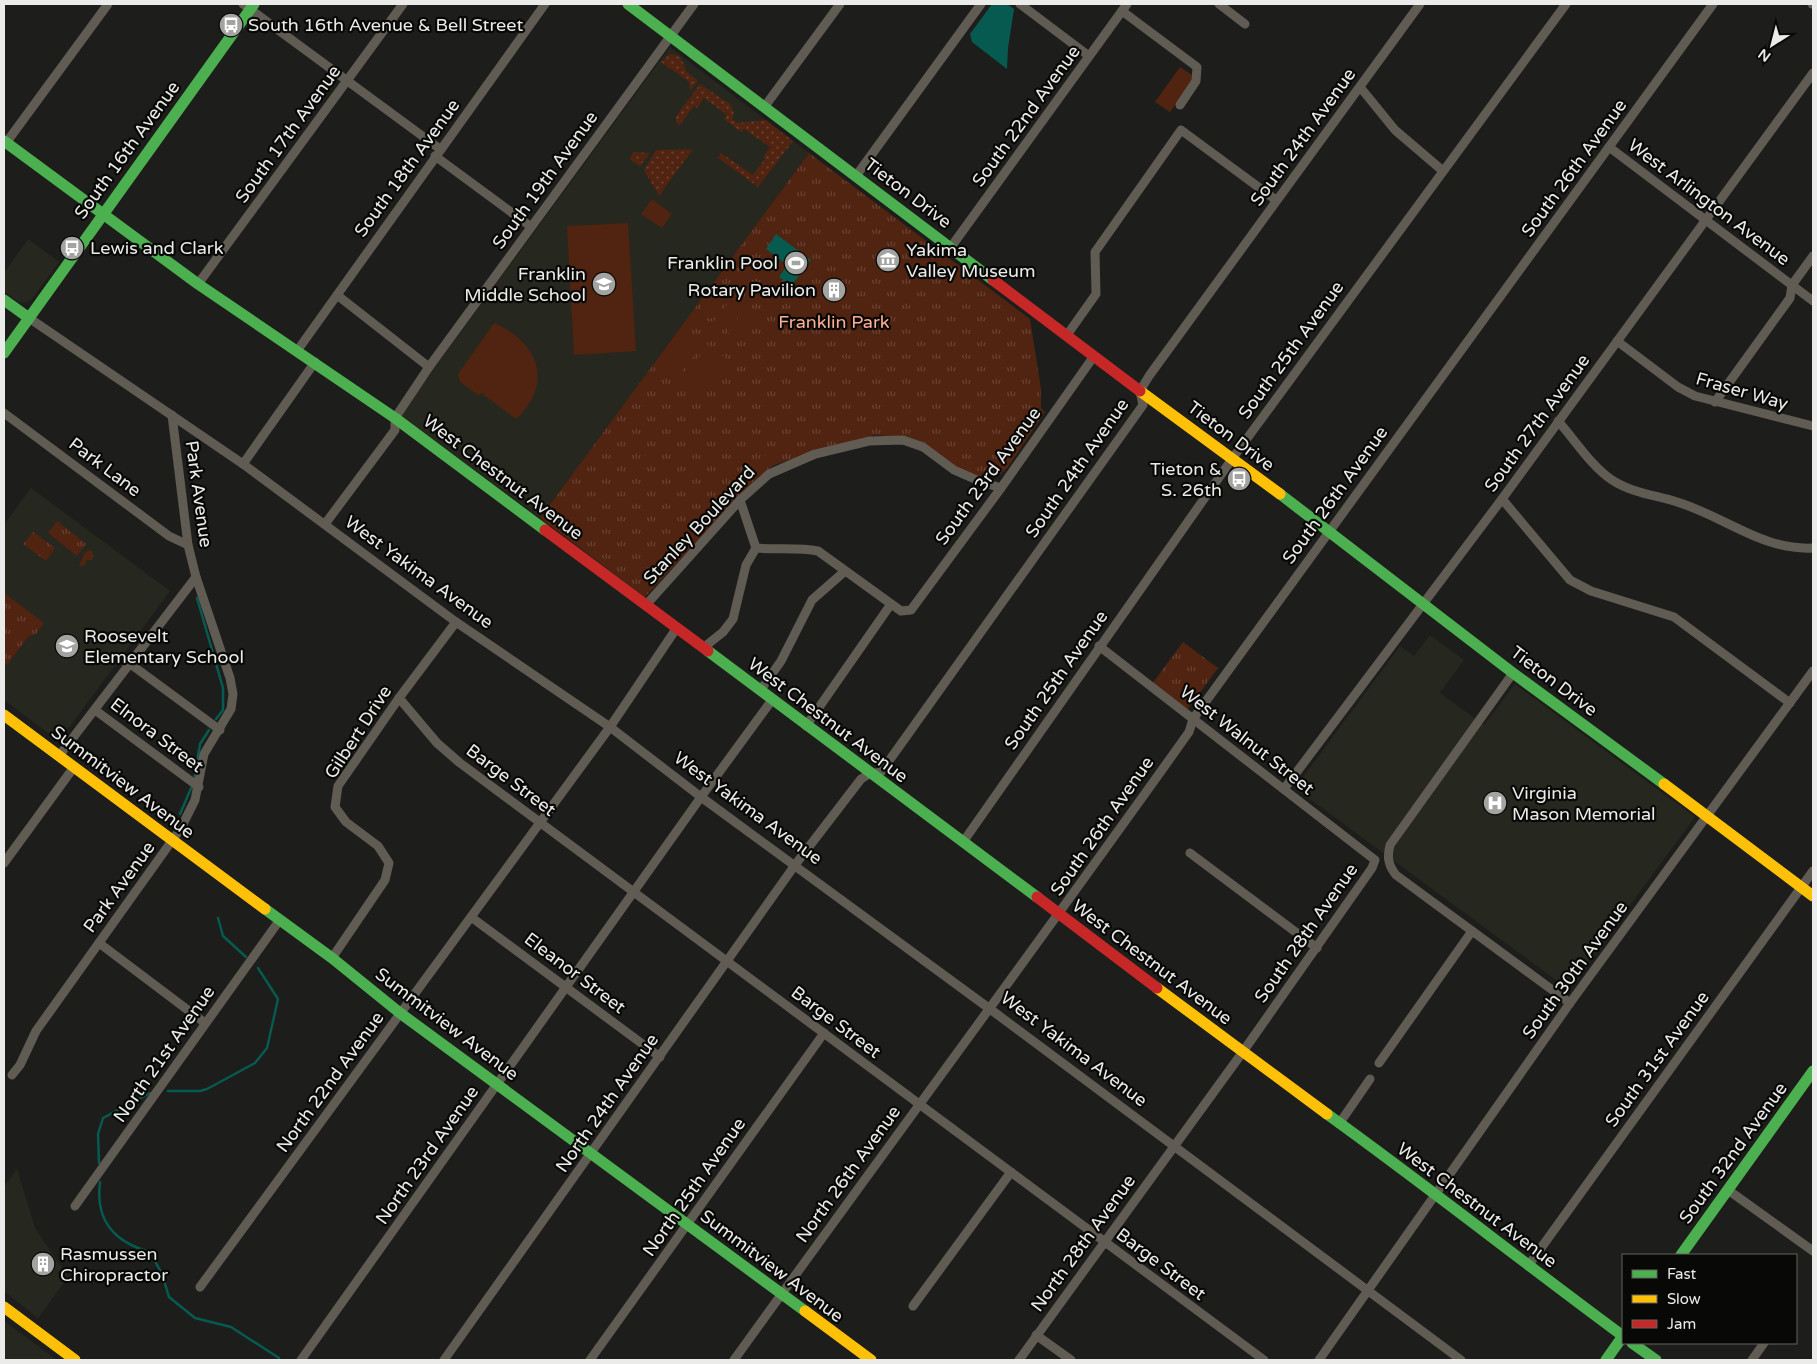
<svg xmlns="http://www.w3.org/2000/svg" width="1817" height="1364" viewBox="0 0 1817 1364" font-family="'Varela Round',sans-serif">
  <defs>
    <pattern id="grass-dots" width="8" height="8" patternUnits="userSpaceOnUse" patternTransform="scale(1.25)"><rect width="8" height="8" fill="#512311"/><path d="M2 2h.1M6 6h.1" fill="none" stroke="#6a4334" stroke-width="1.8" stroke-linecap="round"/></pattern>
    <pattern id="park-tufts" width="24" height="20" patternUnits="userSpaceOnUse" patternTransform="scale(1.25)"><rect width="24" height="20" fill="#512311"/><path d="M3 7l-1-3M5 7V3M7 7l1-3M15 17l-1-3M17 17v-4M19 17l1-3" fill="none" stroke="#6a4334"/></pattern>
  </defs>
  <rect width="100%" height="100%" fill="#1d1e1c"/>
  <!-- built -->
  <g fill="#26271e">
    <polygon points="670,47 809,153 540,518 400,415"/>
    <polygon points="28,239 59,262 31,300 26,303 19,302 4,291 4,273"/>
    <polygon points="31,488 170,591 59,741 4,700 4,525"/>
    <polygon points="1430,635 1464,660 1440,693 1484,725 1515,684 1695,817 1568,989 1295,788 1400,646 1414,656"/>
    <polygon points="17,1169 35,1228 68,1277 38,1318 4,1291 4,1187"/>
    <polygon points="4,1321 57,1360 4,1360"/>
  </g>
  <!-- grass -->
  <g fill="url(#grass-dots)">
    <polygon points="670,54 680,56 687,72 698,81 690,91 689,82 661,62"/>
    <polygon points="700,84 731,105 734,115 732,119 738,123 766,120 793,141 758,187 718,158 721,153 753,175 765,159 763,157 770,147 744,129 741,132 724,119 727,115 704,98 697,108 694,106 680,125 676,123 676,116"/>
    <polygon points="693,149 659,196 644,170 656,150"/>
    <polygon points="634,152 650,153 640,166 629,159"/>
  </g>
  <!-- park -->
  <g fill="url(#park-tufts)">
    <polygon points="809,153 1030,319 1041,389 1041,408 1045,412 1008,467 1001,474 984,479 962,470 901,437 874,435 780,463 772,466 755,480 645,597 540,518"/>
    <polygon points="57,521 86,544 77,556 48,533"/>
    <polygon points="33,532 55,548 46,561 23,544"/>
    <polygon points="91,550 93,553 92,560 87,560 84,566 79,566 85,552"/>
    <polygon points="4,593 44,623 36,634 28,637 7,665 4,662"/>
    <polygon points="1183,642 1218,668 1187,710 1152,684"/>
  </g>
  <!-- pitch -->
  <g fill="#512311">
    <polygon points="1180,67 1195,77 1170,112 1155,102"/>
    <polygon points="652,199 672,214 662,228 641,214"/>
    <polygon points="628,223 636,351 574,355 567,226"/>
    <polygon points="722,287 728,291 726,295 728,296 711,319 708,317 706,321 700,317 703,313 700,311 717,289 720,290"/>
    <polygon points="736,297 742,302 739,305 741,307 724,329 722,328 719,331 714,327 716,323 714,321 731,299 733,301"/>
    <polygon points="750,308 756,312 753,316 755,317 739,340 736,338 733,342 728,337 730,334 728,332 745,309 747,311"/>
    <path d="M494,323c44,19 61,60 22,96l-35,-26 -3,2 -18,-13 -2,-8z"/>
    <polygon points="683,327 704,342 678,377 657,362"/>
    <polygon points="708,345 728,360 702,395 682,380"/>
  </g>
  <!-- water -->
  <g fill="#065a4f">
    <polygon points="992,4 1007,4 1014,9 1008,48 1007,69 972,42 970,34"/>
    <polygon points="776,234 811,260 791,286 779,277 787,265 766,249"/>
  </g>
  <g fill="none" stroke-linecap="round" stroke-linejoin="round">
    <!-- stream -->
    <g stroke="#065a4f" stroke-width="2.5">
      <polyline points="197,598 223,688 223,710 216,719"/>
      <polyline points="194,780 200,744 209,730"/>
      <polyline points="180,814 192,786"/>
      <polyline points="218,918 223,936 246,957"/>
      <polyline points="168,1091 200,1091 207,1089 255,1063 267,1048 278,999 258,968"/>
      <polyline points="99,1163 98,1134 103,1118 150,1093"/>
      <path d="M100,1182c-5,39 14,60 50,70l12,22 7,23 26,21 36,9 48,31"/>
    </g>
    <!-- street -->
    <g stroke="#605b53" stroke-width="9">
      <polyline points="243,4 440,149"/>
      <polyline points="1020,4 1089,56"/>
      <polyline points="1219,4 1245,24"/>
      <polyline points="1812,4 1813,4"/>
      <polyline points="1122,11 1197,67 1196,81 1180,105"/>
      <polyline points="1360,87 1395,130 1443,171"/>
      <polyline points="765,106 840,4"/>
      <polyline points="6,143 108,4"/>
      <polyline points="1609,147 1813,301"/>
      <polyline points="435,156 530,226"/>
      <polyline points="856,176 981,4"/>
      <polyline points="951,247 1127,4"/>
      <polyline points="198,284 403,4"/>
      <polyline points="337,295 429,367"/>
      <polyline points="29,318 243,464 456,622 610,727 701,797 990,1009 1461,1360"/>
      <polyline points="1067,335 1096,294 1095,252 1181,130 1276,200"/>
      <polyline points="1617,341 1678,387 1695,396 1813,426"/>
      <polyline points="297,351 545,4"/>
      <polyline points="1715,402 1790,298 1792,285 1813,256"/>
      <polyline points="4,413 169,536 188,545"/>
      <path d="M1558,421c17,19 33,45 54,59 20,13 43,15 65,22 47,14 86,49 136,46"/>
      <polyline points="243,464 315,362"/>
      <polyline points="1502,499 1570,580 1591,591 1674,617 1790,703"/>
      <path d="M740,500l16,48c21,2 41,-1 62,3l83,60 10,-1 90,-122 93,-132"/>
      <polyline points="325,524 395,430 395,418 429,367 694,4"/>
      <polyline points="646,605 740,500 769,474 815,454 869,441 903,440 923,447 954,470 979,481 1001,488"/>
      <polyline points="703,648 723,632 733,619 746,565 756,548"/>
      <polyline points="129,663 220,730"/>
      <path d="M1513,673l-123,172c-3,12 -2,20 6,30l174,128"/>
      <polyline points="760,691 781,661 812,600 845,571"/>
      <polyline points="399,698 437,743 460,763 1264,1360"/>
      <polyline points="95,710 199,787"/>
      <polyline points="806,726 891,604"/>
      <polyline points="59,756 196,577"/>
      <polyline points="1284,789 1502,499 1813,73"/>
      <polyline points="963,842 1232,459 1566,4"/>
      <polyline points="1190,853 1317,948"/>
      <polyline points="4,863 74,767"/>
      <polyline points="471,917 660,1057"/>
      <polyline points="99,943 205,1023"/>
      <polyline points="332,958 385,880 389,863 378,846 346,822 335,807 338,786 399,698 456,622"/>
      <polyline points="1379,1063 1472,931"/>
      <polyline points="12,1075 20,1065 36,1031 181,828 195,800 204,754 231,709 233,694 230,678 196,577 188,545 172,415"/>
      <polyline points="1339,1124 1370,1079"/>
      <polyline points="1728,1190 1813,1251"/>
      <polyline points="75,1206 279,921"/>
      <polyline points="1528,1266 1813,871"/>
      <polyline points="200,1287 610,727 676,629"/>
      <polyline points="913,1306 1011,1172"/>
      <polyline points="1036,1335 1071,1360"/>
      <polyline points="301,1360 701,797 772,700"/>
      <polyline points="444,1360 795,865 861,779 869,774 881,772 1143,405 1140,391 1149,376 1420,4"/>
      <polyline points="590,1360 824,1033"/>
      <path d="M734,1360c151,-210 305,-417 455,-628l4,-13 520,-715"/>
      <polyline points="1019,1360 1242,1053 1372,868 1375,860 1099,646"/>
      <polyline points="1319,1360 1570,1003 1813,671"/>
      <polyline points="1752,1360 1764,1343"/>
    </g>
    <!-- fast -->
    <g stroke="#4caf50" stroke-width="11">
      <polyline points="628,4 993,280"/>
      <polyline points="4,141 198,284 395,418 545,530"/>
      <polyline points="4,300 29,318"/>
      <polyline points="4,353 254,4"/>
      <polyline points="1280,494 1513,673 1664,784"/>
      <polyline points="708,651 1037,897"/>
      <polyline points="265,909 332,958 400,1013 805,1311"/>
      <path d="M1327,1114c100,72 197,149 296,222"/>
      <polyline points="1681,1255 1813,1071"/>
      <polyline points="1632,1343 1656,1360"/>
      <polyline points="1606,1360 1623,1336"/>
    </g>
    <!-- slow -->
    <g stroke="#ffc107" stroke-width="11">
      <polyline points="1140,391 1280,494"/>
      <polyline points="4,715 265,909"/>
      <polyline points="1664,784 1813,896"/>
      <polyline points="1157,988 1327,1114"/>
      <polyline points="4,1307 75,1360"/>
      <polyline points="805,1311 871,1360"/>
    </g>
    <!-- jam -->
    <g stroke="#c62828" stroke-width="11">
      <polyline points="993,280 1140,391"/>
      <polyline points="545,530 708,651"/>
      <polyline points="1037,897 1157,988"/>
    </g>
  </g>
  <!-- icons -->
  <defs>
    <g id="bus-disc" transform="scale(1.25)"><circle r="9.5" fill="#a3a3a1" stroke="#080807"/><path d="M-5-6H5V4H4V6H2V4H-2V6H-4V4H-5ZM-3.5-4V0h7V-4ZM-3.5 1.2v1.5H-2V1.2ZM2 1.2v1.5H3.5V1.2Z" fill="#fff"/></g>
    <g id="museum-disc" transform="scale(1.25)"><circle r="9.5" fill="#a3a3a1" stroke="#080807"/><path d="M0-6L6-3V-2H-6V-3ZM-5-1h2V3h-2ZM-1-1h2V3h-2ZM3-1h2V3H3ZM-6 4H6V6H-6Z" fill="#fff"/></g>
    <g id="stadium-disc" transform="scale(1.25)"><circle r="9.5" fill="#a3a3a1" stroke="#080807"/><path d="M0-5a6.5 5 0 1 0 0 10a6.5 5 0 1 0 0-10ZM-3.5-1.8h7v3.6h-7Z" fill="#fff"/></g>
    <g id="school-disc" transform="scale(1.25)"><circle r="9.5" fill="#a3a3a1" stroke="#080807"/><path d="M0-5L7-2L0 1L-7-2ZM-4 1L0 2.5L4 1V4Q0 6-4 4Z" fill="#fff"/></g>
    <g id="building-disc" transform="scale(1.25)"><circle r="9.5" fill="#a3a3a1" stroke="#080807"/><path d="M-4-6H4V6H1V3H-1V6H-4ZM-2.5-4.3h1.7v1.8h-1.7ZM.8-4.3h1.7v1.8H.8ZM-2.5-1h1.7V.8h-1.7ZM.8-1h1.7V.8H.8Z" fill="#fff"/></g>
    <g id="hospital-disc" transform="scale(1.25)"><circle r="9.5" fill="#a3a3a1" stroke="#080807"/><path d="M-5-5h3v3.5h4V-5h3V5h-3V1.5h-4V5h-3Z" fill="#fff"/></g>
  </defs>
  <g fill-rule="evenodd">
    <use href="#bus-disc" x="231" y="25"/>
    <use href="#bus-disc" x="72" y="248"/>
    <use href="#museum-disc" x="888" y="260"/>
    <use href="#stadium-disc" x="796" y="263"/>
    <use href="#school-disc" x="604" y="284"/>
    <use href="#building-disc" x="834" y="290"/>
    <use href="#bus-disc" x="1239" y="479"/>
    <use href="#school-disc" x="67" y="646"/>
    <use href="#hospital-disc" x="1495" y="803"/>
    <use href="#building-disc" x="43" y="1264"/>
  </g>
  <g text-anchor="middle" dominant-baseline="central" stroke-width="4.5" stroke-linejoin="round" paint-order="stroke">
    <!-- poi labels -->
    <g font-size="18" fill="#ebebe9" stroke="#080807" text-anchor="start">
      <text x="248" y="25">South 16th Avenue &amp; Bell Street</text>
      <text x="90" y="248">Lewis and Clark</text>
      <text x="906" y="250">Yakima<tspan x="906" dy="21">Valley Museum</tspan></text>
      <text x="778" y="263" text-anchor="end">Franklin Pool</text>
      <text x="586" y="274" text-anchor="end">Franklin<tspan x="586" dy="21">Middle School</tspan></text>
      <text x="816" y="290" text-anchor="end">Rotary Pavilion</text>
      <text x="1222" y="469" text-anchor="end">Tieton &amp;<tspan x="1222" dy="21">S. 26th</tspan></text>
      <text x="84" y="636">Roosevelt<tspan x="84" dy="21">Elementary School</tspan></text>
      <text x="1512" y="793">Virginia<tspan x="1512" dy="21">Mason Memorial</tspan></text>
      <text x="60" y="1254">Rasmussen<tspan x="60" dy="21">Chiropractor</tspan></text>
    </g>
    <!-- street labels -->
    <g font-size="18" fill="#ebebe9" stroke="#080807">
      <text transform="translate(1026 116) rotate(-54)">South 22nd Avenue</text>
      <text transform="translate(288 134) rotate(-54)">South 17th Avenue</text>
      <text transform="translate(1303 137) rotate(-54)">South 24th Avenue</text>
      <text transform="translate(127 150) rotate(-54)">South 16th Avenue</text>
      <text transform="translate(407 168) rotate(-54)">South 18th Avenue</text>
      <text transform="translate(1574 168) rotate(-54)">South 26th Avenue</text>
      <text transform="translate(545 180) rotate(-54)">South 19th Avenue</text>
      <text transform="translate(908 193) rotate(37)">Tieton Drive</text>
      <text transform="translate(1709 202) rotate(37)">West Arlington Avenue</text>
      <text transform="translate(1291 350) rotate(-54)">South 25th Avenue</text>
      <text transform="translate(1742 391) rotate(16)">Fraser Way</text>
      <text transform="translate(1537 423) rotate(-54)">South 27th Avenue</text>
      <text transform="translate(1231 436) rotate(37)">Tieton Drive</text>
      <text transform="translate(105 467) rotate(37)">Park Lane</text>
      <text transform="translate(1077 468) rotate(-55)">South 24th Avenue</text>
      <text transform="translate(988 476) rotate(-54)">South 23rd Avenue</text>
      <text transform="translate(503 477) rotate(37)">West Chestnut Avenue</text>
      <text transform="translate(199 494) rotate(82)">Park Avenue</text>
      <text transform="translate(1335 495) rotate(-54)">South 26th Avenue</text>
      <text transform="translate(699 525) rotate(-47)">Stanley Boulevard</text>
      <text transform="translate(419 572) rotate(36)">West Yakima Avenue</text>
      <text transform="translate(1056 680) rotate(-55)">South 25th Avenue</text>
      <text transform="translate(1554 681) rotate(37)">Tieton Drive</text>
      <text transform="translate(828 720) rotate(37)">West Chestnut Avenue</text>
      <text transform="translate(358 732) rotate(-57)">Gilbert Drive</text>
      <text transform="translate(157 735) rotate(37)">Elnora Street</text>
      <text transform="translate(1247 740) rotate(38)">West Walnut Street</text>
      <text transform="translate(511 780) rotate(37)">Barge Street</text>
      <text transform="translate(123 782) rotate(37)">Summitview Avenue</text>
      <text transform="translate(748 808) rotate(36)">West Yakima Avenue</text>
      <text transform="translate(1102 826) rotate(-55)">South 26th Avenue</text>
      <text transform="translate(119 887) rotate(-54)">Park Avenue</text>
      <text transform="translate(1306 933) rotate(-55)">South 28th Avenue</text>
      <text transform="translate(1152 962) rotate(37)">West Chestnut Avenue</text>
      <text transform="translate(1575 970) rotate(-54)">South 30th Avenue</text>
      <text transform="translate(575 973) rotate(37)">Eleanor Street</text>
      <text transform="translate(836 1022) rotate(37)">Barge Street</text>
      <text transform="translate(447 1024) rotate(37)">Summitview Avenue</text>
      <text transform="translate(1074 1049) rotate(37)">West Yakima Avenue</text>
      <text transform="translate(164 1054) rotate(-55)">North 21st Avenue</text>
      <text transform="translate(1657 1059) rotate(-54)">South 31st Avenue</text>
      <text transform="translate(330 1082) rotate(-54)">North 22nd Avenue</text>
      <text transform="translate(607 1103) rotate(-55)">North 24th Avenue</text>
      <text transform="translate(1733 1153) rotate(-54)">South 32nd Avenue</text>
      <text transform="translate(427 1155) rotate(-55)">North 23rd Avenue</text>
      <text transform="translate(848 1174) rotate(-54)">North 26th Avenue</text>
      <text transform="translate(694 1187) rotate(-55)">North 25th Avenue</text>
      <text transform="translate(1477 1205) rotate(37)">West Chestnut Avenue</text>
      <text transform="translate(1083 1243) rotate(-54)">North 28th Avenue</text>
      <text transform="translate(1161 1264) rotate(37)">Barge Street</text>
      <text transform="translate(772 1266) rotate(37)">Summitview Avenue</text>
    </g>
    <!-- park labels -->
    <g font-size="18" fill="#ffaf92" stroke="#080807">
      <text x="834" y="322">Franklin Park</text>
    </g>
  </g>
  <!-- border -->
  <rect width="1817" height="1364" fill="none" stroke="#ebebe9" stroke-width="10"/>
  <!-- legend -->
  <rect x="1622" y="1254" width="175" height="90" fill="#080807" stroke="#636361"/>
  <rect x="1632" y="1270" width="25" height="8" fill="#4caf50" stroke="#636361"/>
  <text x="1667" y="1279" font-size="15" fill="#ebebe9">Fast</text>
  <rect x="1632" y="1295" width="25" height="8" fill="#ffc107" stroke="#636361"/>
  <text x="1667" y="1304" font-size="15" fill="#ebebe9">Slow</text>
  <rect x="1632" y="1320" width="25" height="8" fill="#c62828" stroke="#636361"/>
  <text x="1667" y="1329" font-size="15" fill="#ebebe9">Jam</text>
  <!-- north arrow -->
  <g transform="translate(1772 45) rotate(216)" stroke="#080807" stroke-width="4" paint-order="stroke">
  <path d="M0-4L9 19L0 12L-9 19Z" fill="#ebebe9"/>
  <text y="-8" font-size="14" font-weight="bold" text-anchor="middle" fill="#ebebe9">N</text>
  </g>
</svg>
